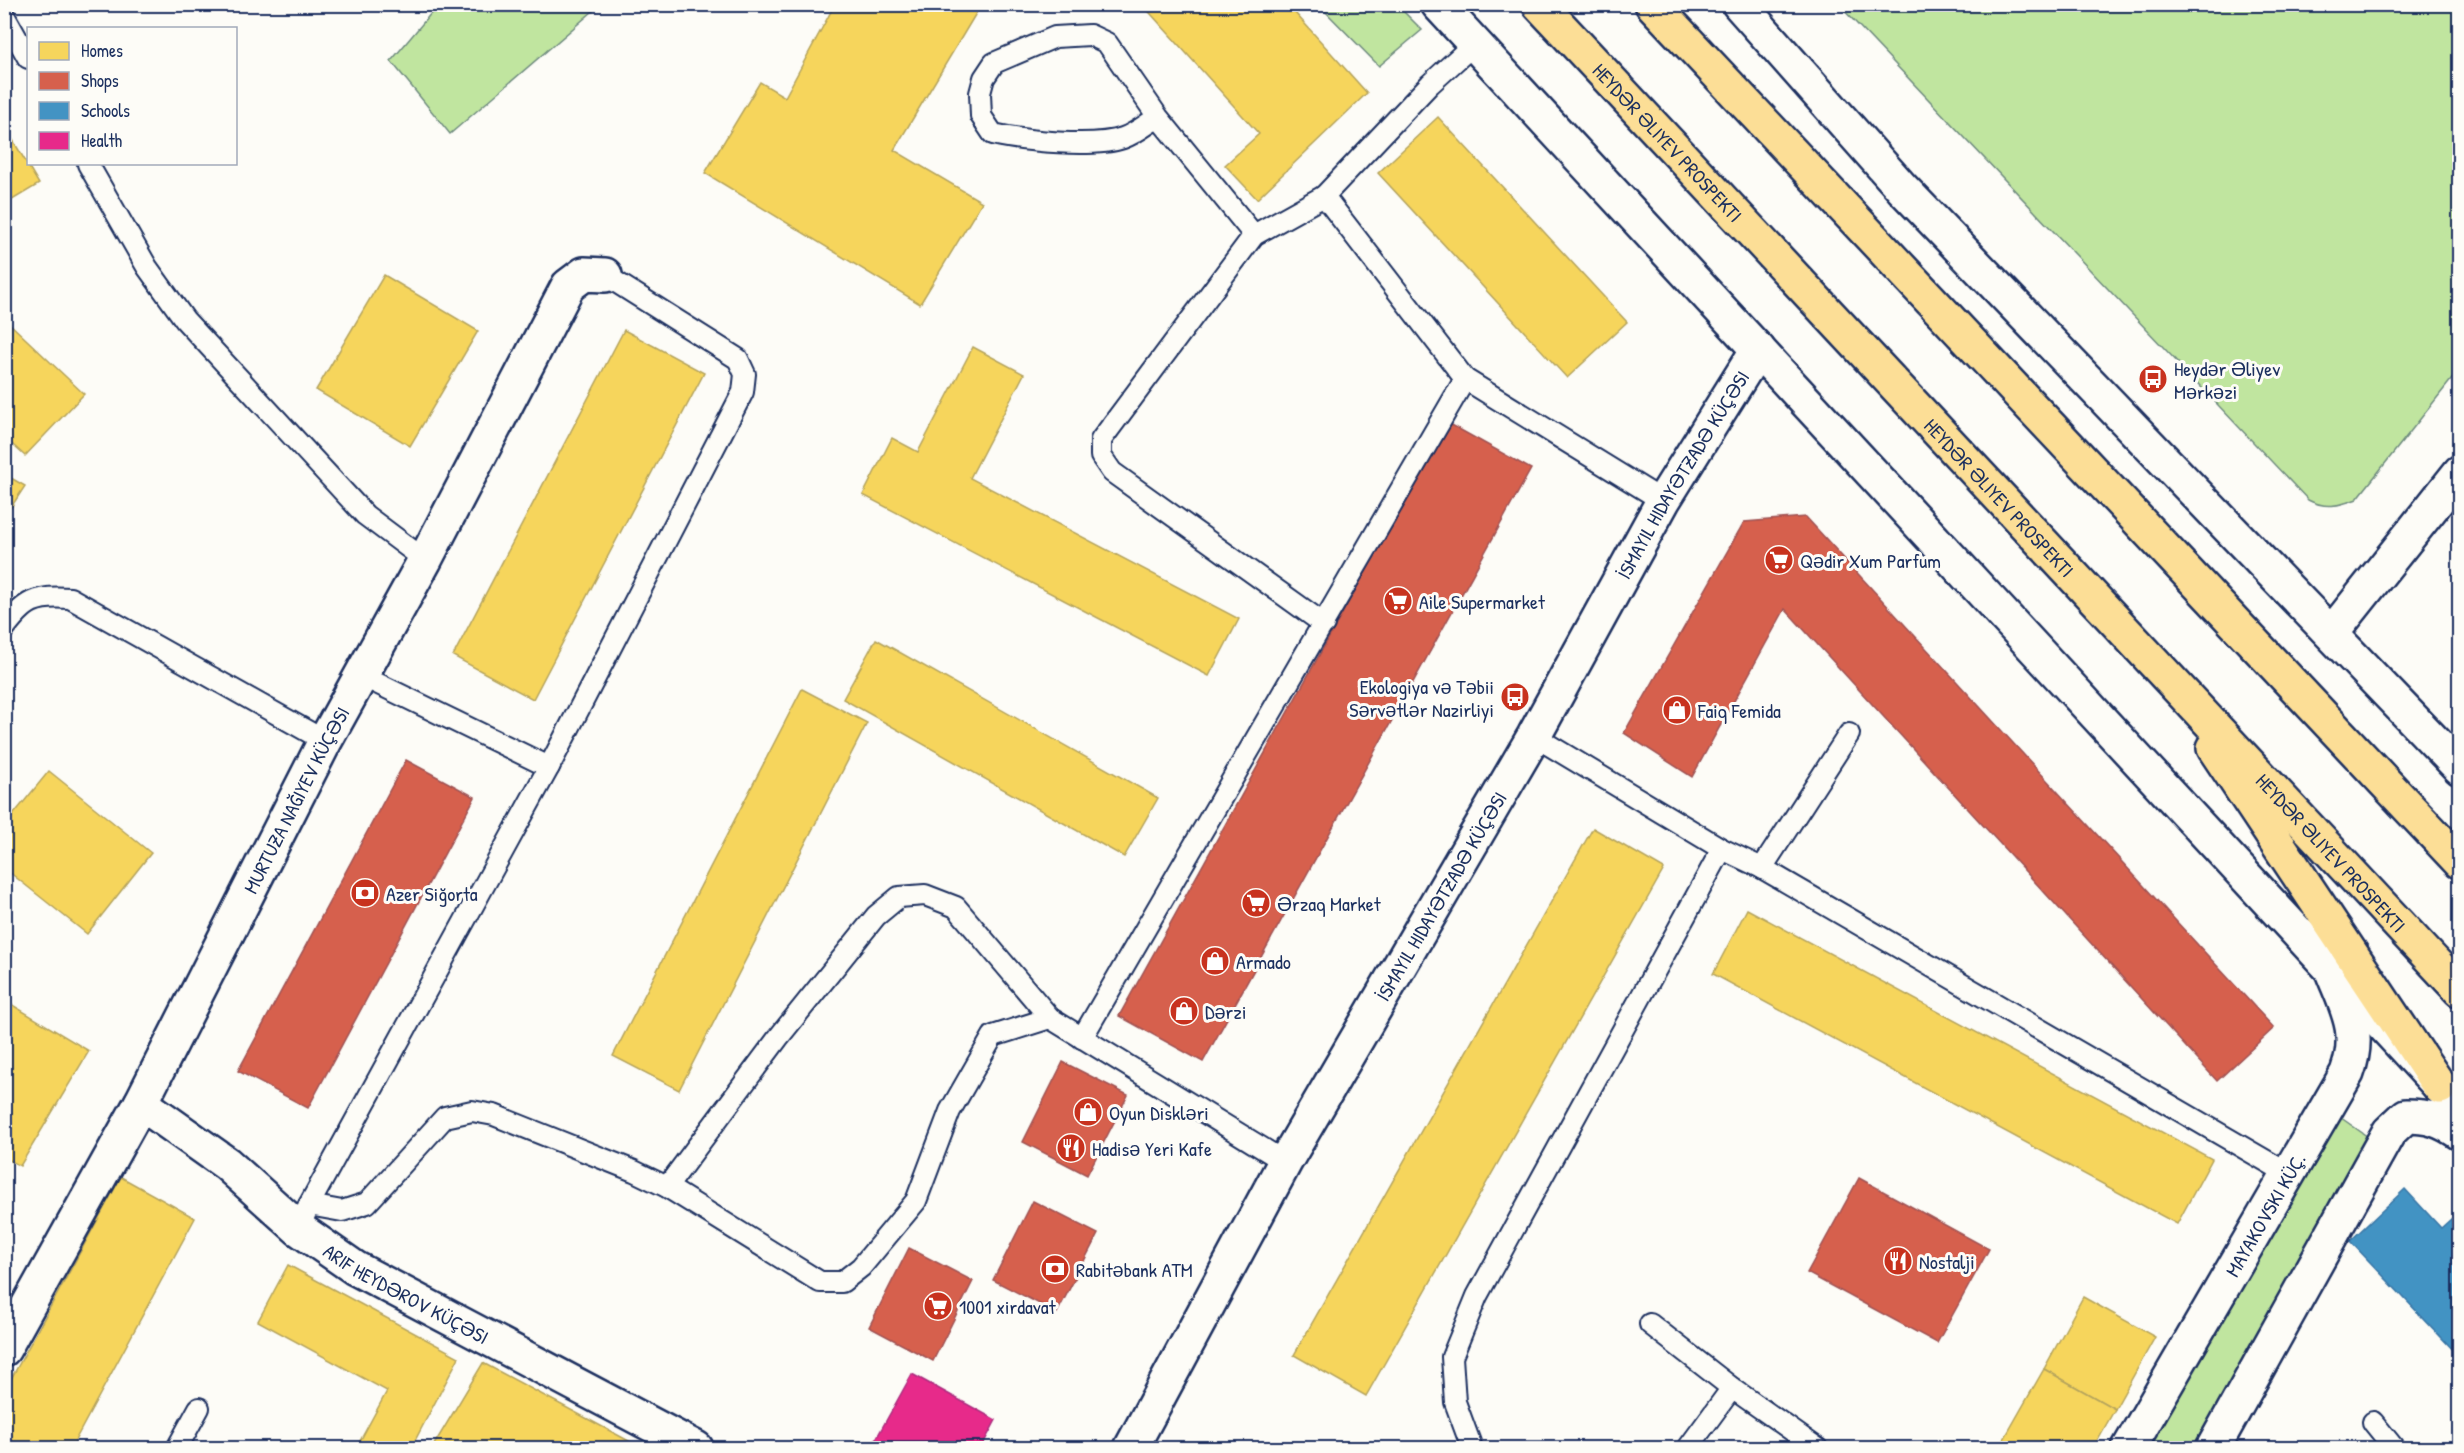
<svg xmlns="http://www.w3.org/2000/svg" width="2464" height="1453" viewBox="0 0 2464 1453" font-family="'Patrick Hand',sans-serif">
  <rect width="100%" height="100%" fill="#fdfcf7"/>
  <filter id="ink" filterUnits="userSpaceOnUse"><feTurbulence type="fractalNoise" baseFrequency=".0167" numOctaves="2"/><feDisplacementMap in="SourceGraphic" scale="12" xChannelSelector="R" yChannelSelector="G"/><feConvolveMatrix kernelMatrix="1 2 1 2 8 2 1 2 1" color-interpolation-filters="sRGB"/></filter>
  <g filter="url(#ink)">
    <!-- green -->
    <g fill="#c0e59f" stroke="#6e8a7e" stroke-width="1.5">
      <polygon points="438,5 438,4 600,5 450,134 391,61"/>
      <polygon points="1319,5 1397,5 1422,30 1379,66"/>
      <path d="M1839,5h620v365l-102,129c-18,7 -32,10 -49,1z"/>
      <polygon points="2337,1115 2368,1137 2195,1448 2149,1448"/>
    </g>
    <!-- homes -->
    <g fill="#f6d55c" stroke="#b4a35d" stroke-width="1.5">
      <polygon points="835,4 978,4 978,10 894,150 982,202 920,304 705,173 760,82 785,97"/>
      <polygon points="1142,4 1287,4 1367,93 1257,199 1225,165 1259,134"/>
      <polygon points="1438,117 1627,322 1567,378 1378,173"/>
      <polygon points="4,125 39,184 4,205"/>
      <polygon points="384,275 478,331 410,446 316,390"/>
      <polygon points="8,322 84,394 25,456 4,437 4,326"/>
      <polygon points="624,330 704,373 533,699 453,656"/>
      <polygon points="973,347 1024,374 970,478 1239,619 1209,676 863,495 892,438 918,452"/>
      <polygon points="4,474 25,486 4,518"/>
      <polygon points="876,639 1158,798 1124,857 843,699"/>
      <polygon points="802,689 867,723 679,1090 613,1056"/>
      <polygon points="49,771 151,853 87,934 4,868 4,826"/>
      <polygon points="1593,828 1664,869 1366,1396 1294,1355"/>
      <polygon points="1747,909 2212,1159 2177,1224 1713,974"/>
      <polygon points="4,1000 89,1051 20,1166 4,1157"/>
      <polygon points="121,1177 195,1218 71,1448 4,1448 4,1392"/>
      <polygon points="288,1265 459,1357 411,1448 370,1448 359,1443 387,1391 258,1321"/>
      <polygon points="2083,1297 2155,1337 2115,1409 2044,1369"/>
      <polygon points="483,1363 642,1448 432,1448"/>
      <polygon points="2044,1369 2115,1409 2093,1448 1999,1448"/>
    </g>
    <!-- shops -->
    <g fill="#d6604d" stroke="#9e5152" stroke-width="1.5">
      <polygon points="1448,423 1531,469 1203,1062 1119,1016"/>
      <polygon points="1806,517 2274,1028 2217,1081 1785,609 1692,777 1624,733 1744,522"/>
      <polygon points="406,760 475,797 308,1108 238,1071"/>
      <polygon points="1063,1062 1128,1095 1087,1175 1023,1142"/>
      <polygon points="1859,1178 1989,1249 1937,1343 1807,1273"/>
      <polygon points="1033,1201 1098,1234 1057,1313 993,1280"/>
      <polygon points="909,1248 973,1281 933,1361 869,1327"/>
    </g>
    <!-- schools -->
    <polygon fill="#4393c3" stroke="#3775a5" stroke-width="1.5" points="2405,1189 2441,1228 2460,1211 2460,1357 2350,1241"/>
    <!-- health -->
    <polygon fill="#e7298a" stroke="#aa2b7d" stroke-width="1.5" points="912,1374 996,1420 981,1448 871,1448"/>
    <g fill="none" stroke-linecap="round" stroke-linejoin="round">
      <!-- service casing -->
      <g stroke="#1b2f5e" stroke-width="24">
        <g id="service">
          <polyline points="4,15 28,58"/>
          <path d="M1158,117c-11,7 -23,17 -35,21 -29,10 -100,3 -130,-4l-12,-18 -1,-23 4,-15 10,-15 61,-26 35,-2 17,8 51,74 96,118"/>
          <polyline points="88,164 147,267 185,320 365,515 425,560"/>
          <polyline points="1324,196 1465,379 1663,501"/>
          <polyline points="1324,624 1112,472 1101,456 1101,440 1254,235 1324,196 1430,84 1475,43"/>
          <path d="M4,629c21,-28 31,-34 66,-31l255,143"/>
          <polyline points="360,675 549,767"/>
          <polyline points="1534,736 1722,849 1762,868 2287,1173"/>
          <polyline points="1762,868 1849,734"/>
          <polyline points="1082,1038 1465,379"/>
          <polyline points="667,1187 778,1038 876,916 899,897 925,895 956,907 1050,1018 1285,1162"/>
          <polyline points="309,1205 342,1211 367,1203 445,1117 472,1111 494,1115 634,1171 667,1187 820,1282 842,1282 861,1267 916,1201 950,1111 993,1036 1050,1018"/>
          <polyline points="299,1229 309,1205 549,767 743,392 745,374 738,359 605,275"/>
          <polyline points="1650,1324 1732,1388 1817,1448"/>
          <polyline points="2373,1422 2394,1448"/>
          <polyline points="177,1448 199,1408"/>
          <polyline points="1472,1448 1455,1402 1452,1357 1477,1296 1722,849"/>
          <polyline points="1688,1448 1732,1388"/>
        </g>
      </g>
      <!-- minor casing -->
      <g stroke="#1b2f5e" stroke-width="38">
        <g id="minor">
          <path id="s1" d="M141,1103l86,61 72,65 56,39 341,180"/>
          <path id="s2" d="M4,1349l137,-246 184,-362 100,-181 143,-274 16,-12 21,1"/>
        </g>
      </g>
      <!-- tertiary casing -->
      <g stroke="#1b2f5e" stroke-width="38">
        <g id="tertiary">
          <polyline points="2332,633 2460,472"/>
          <path id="s3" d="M1131,1448l154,-286 249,-426 129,-235 95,-152"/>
          <path id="s4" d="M2129,1448l218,-375c15,-41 0,-64 -15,-102"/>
          <path d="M2213,1448l176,-316 17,-16c23,0 35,4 54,17"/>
        </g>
      </g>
      <!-- secondary casing -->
      <g stroke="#1b2f5e" stroke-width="38">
        <g id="secondary">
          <polyline points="1438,4 2460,1108"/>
          <polyline points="1739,4 1902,188 2460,768"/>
        </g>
      </g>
      <!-- trunk casing -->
      <g stroke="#1b2f5e" stroke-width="38">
        <g id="trunk">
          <path id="s5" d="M1539,4l921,986"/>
          <polyline points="1652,4 2460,862"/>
          <polyline points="2214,748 2440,1087"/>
        </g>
      </g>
      <!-- service -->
      <use href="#service" stroke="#fdfcf7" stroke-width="20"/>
      <!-- minor -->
      <use href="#minor" stroke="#fdfcf7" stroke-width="33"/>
      <!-- tertiary -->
      <use href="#tertiary" stroke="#fdfcf7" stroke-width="33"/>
      <!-- secondary -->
      <use href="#secondary" stroke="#fdfcf7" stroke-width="33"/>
      <!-- trunk -->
      <use href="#trunk" stroke="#fcde96" stroke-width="33"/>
    </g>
  </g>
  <!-- icons -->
  <defs>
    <g id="bus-disc" transform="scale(1.5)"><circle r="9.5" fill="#c8321e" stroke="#fdfcf7"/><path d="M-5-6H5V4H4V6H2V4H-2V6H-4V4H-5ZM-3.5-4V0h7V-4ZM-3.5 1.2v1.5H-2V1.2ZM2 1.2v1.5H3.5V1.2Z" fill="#fff"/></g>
    <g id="supermarket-disc" transform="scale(1.5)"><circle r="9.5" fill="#c8321e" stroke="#fdfcf7"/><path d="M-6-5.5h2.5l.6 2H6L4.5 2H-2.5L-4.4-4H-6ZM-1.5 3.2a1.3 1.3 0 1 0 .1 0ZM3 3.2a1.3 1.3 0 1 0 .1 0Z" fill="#fff"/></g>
    <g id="shop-disc" transform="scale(1.5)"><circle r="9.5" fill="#c8321e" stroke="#fdfcf7"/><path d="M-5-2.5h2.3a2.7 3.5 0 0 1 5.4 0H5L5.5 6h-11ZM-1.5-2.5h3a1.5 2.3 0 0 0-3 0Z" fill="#fff"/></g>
    <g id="bank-disc" transform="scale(1.5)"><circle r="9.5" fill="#c8321e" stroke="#fdfcf7"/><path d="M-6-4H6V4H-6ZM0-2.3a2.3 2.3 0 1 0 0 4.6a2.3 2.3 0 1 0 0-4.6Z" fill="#fff"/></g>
    <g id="restaurant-disc" transform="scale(1.5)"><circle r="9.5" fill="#c8321e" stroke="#fdfcf7"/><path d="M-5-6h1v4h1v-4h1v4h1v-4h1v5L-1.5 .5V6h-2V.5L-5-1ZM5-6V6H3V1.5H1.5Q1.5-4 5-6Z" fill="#fff"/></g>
  </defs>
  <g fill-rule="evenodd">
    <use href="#bus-disc" x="2153" y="379"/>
    <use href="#supermarket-disc" x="1779" y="560"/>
    <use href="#supermarket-disc" x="1398" y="601"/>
    <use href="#bus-disc" x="1515" y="697"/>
    <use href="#shop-disc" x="1677" y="710"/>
    <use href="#bank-disc" x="365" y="893"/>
    <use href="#supermarket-disc" x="1256" y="903"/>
    <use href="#shop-disc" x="1215" y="961"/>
    <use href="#shop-disc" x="1184" y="1011"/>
    <use href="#shop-disc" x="1088" y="1112"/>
    <use href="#restaurant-disc" x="1071" y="1148"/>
    <use href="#restaurant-disc" x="1898" y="1261"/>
    <use href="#bank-disc" x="1055" y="1269"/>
    <use href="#supermarket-disc" x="938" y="1306"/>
  </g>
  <g text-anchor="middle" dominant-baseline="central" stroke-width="6" stroke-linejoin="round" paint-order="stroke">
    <!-- street labels -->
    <g font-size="20" fill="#1b2f5e" stroke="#fdfcf7">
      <text stroke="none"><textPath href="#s5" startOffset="189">HEYDƏR ƏLIYEV PROSPEKTI</textPath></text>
      <text stroke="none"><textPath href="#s3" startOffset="1119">İSMAYIL HIDAYƏTZADƏ KÜÇƏSI</textPath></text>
      <text stroke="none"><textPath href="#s5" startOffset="675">HEYDƏR ƏLIYEV PROSPEKTI</textPath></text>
      <text stroke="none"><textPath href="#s2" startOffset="622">MURTUZA NAĞIYEV KÜÇƏSI</textPath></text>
      <text stroke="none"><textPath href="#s5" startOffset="1161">HEYDƏR ƏLIYEV PROSPEKTI</textPath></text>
      <text stroke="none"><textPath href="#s3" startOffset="633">İSMAYIL HIDAYƏTZADƏ KÜÇƏSI</textPath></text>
      <text stroke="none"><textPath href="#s4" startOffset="270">MAYAKOVSKI KÜÇ.</textPath></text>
      <text stroke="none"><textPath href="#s1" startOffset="328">ARIF HEYDƏROV KÜÇƏSI</textPath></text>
    </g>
    <!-- poi labels -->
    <g font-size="20" fill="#1b2f5e" stroke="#fdfcf7" text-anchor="start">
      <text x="2174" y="368">Heydər Əliyev<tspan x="2174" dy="23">Mərkəzi</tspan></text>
      <text x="1800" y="560">Qədir Xum Parfum</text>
      <text x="1419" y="601">Aile Supermarket</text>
      <text x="1494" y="686" text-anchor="end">Ekologiya və Təbii<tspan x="1494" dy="23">Sərvətlər Nazirliyi</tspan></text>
      <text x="1698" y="710">Faiq Femida</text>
      <text x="386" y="893">Azer Siğorta</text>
      <text x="1277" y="903">Ərzaq Market</text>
      <text x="1236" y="961">Armado</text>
      <text x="1205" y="1011">Dərzi</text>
      <text x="1109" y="1112">Oyun Diskləri</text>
      <text x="1092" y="1148">Hadisə Yeri Kafe</text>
      <text x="1919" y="1261">Nostalji</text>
      <text x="1076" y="1269">Rabitəbank ATM</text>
      <text x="959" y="1306">1001 xirdavat</text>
    </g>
  </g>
  <!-- margin -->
  <rect width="2464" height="1453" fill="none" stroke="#fdfcf7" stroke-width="24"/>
  <rect x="12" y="12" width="2440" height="1429" fill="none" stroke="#1b2f5e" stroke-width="2" filter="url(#ink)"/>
  <!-- legend -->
  <rect x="27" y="27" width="210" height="138" fill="#fdfcf7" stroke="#a3aaba" stroke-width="1.5"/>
  <rect x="39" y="42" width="30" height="18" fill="#f6d55c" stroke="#a3aaba" stroke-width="1.5"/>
  <text x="81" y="57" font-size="18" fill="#1b2f5e">Homes</text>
  <rect x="39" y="72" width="30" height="18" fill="#d6604d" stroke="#a3aaba" stroke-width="1.5"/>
  <text x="81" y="87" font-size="18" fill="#1b2f5e">Shops</text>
  <rect x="39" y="102" width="30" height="18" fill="#4393c3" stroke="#a3aaba" stroke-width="1.5"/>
  <text x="81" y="117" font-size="18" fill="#1b2f5e">Schools</text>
  <rect x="39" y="132" width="30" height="18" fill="#e7298a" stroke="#a3aaba" stroke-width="1.5"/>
  <text x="81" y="147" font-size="18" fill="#1b2f5e">Health</text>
</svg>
